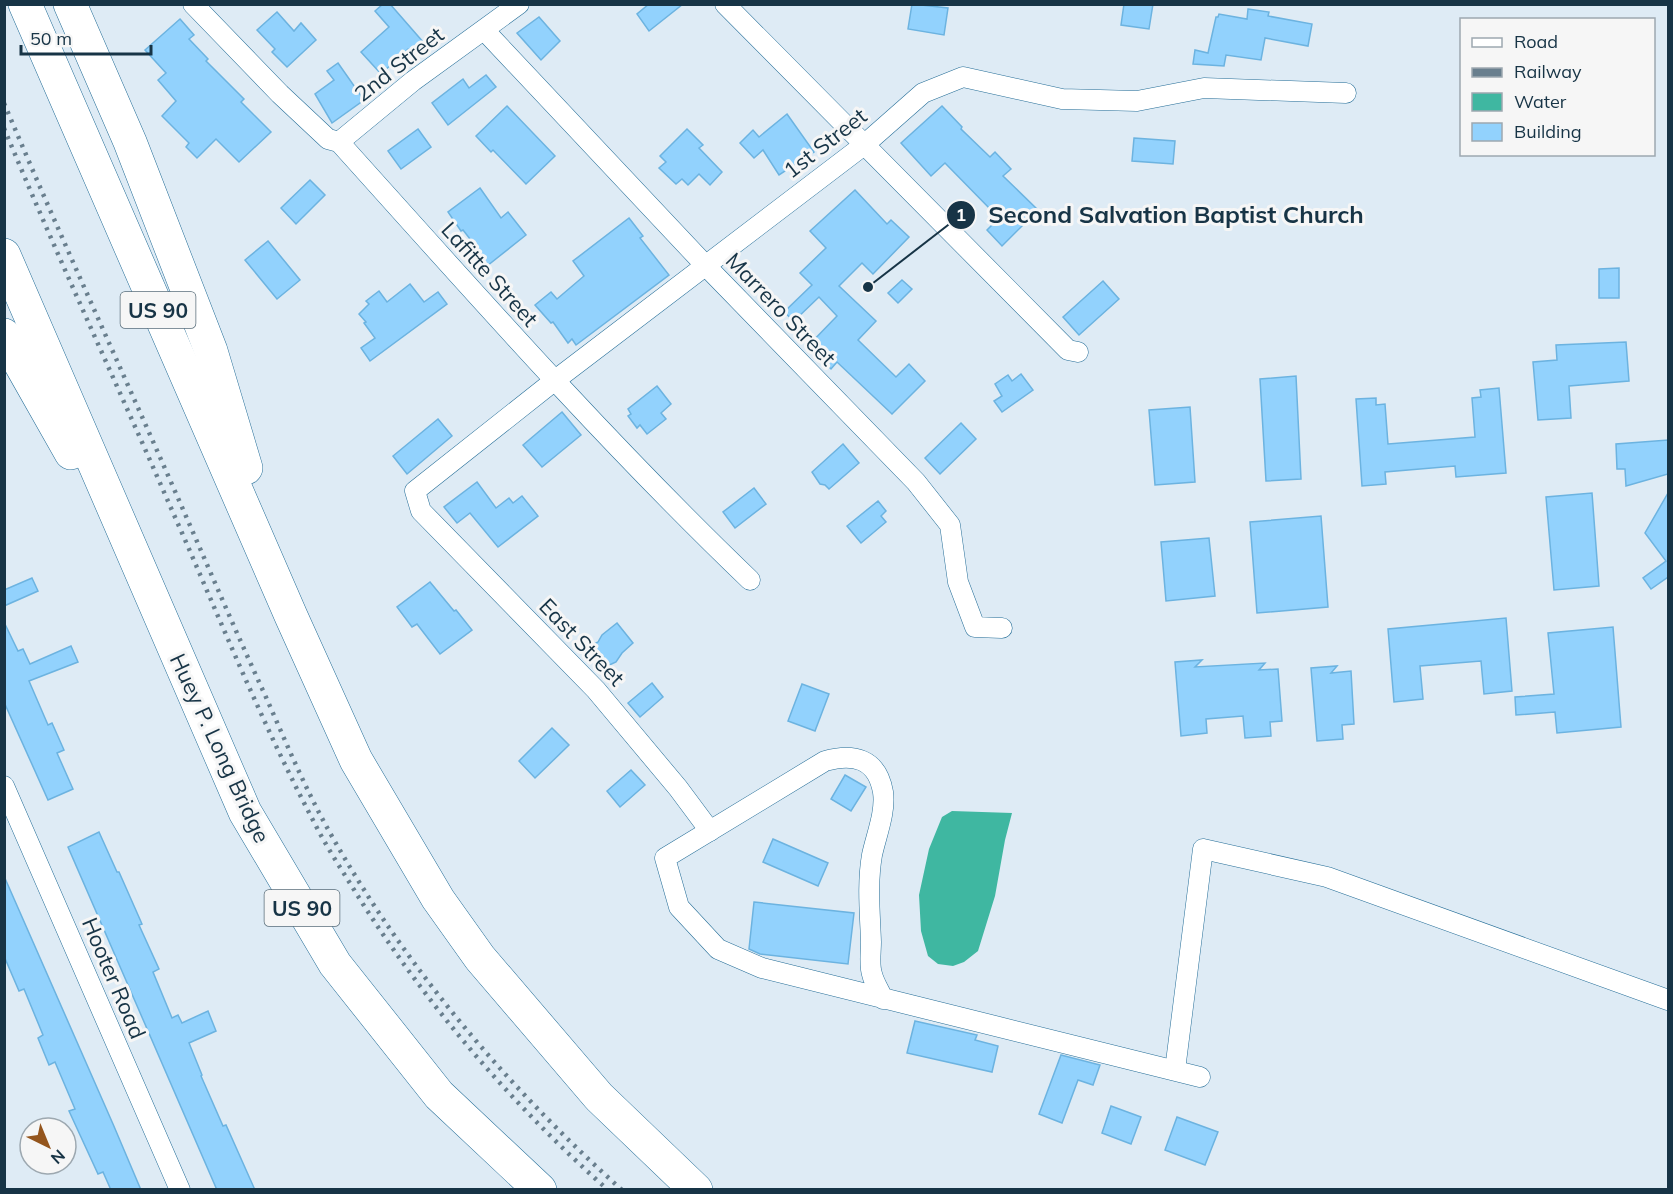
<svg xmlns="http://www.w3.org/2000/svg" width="1673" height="1194" viewBox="0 0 1673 1194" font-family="Mulish,sans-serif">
  <rect width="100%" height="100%" fill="#deebf5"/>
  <!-- water -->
  <polygon fill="#3fb7a1" points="952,811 1012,813 1005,840 995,896 978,951 964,962 953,966 938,964 928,956 921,931 919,895 929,849 942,817"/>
  <!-- building -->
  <g fill="#92d2fd" stroke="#6cb3e0" stroke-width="1.5">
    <polygon points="383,4 390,4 424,43 412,54 408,49 381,74 361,52 389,27 375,11"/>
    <polygon points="649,4 683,4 649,31 637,14"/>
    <polygon points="912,4 948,8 944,35 908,29"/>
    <polygon points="1124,4 1153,4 1149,29 1121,25"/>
    <polygon points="1248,9 1269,12 1268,16 1312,24 1308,46 1265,38 1261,60 1226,55 1224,66 1193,64 1195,50 1208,53 1216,17 1218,17 1219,14 1247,19"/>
    <polygon points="277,12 294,31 301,23 316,40 287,67 272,52 275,49 257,30"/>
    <polygon points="539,17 560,41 541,60 517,33"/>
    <polygon points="180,19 194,35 189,39 208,59 206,61 244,99 241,102 271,132 239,162 216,139 197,158 186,147 189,143 162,116 176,101 158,80 166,73 145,50"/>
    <polygon points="338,63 364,100 332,123 315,94 334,80 327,71"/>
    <polygon points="486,75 496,87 448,125 432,103 463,79 469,88"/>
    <polygon points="507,106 555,156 526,184 493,150 491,152 476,136"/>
    <polygon points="942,106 962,127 961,129 990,157 995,152 1011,169 1003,176 1038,210 1002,246 987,230 996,221 989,214 992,211 945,163 931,176 901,143"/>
    <polygon points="787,114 814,152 779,175 763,150 754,158 740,143 753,130 759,137"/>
    <polygon points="418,129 431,147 401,169 388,151"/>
    <polygon points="687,129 703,145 699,148 722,172 710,185 699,174 688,185 682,179 676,184 659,168 666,162 660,156"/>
    <polygon points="1134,138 1175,141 1173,164 1132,161"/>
    <polygon points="310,180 325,195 296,224 281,208"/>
    <polygon points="480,188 501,218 508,212 526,235 487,266 478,255 481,253 463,230 461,231 448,212"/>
    <polygon points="855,190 887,224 891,220 909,237 873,274 862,263 839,286 876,321 858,340 896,377 909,364 925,381 892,414 837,362 831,369 808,346 837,316 819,297 794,321 784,312 812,285 800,273 826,248 810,231"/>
    <polygon points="629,218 643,236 640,238 669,275 576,345 572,339 568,343 553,322 551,323 535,305 551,292 557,299 584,276 573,261"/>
    <polygon points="268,241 300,280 277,299 245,260"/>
    <polygon points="1619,268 1619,298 1599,298 1599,269"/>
    <polygon points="902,280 912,289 898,303 888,293"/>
    <polygon points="1103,281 1119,299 1079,335 1063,317"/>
    <polygon points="410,284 424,302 438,292 447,304 370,361 361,348 375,338 364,323 366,322 359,314 369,304 366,301 379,291 387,302"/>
    <polygon points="1626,342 1629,381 1569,386 1571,418 1538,420 1533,362 1557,360 1556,345"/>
    <polygon points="1021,374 1033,390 1002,412 994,401 1002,396 995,384 1008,375 1012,381"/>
    <polygon points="1296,376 1301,479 1266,481 1260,379"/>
    <polygon points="657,386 671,404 661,413 666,419 647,434 640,425 637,428 628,416 631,414 628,409"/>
    <polygon points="1499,388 1506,473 1456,477 1455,466 1385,472 1386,484 1362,486 1356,399 1376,398 1376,405 1385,404 1388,444 1475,437 1472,398 1481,397 1480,390"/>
    <polygon points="1190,407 1195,482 1155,485 1149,410"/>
    <polygon points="562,412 581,435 542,467 523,445"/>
    <polygon points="438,419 452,436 407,474 393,456"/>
    <polygon points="961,423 976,439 940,474 925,458"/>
    <polygon points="1668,440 1668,474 1626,486 1625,469 1617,469 1616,444"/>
    <polygon points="843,444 859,463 829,489 825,485 820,484 812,472"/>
    <polygon points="477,482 496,508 509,498 513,503 522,496 538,516 498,547 470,513 457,523 444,507"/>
    <polygon points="754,488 766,504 735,528 723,512"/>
    <polygon points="1592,493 1599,586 1554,590 1546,497"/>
    <polygon points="1668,493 1668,577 1651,589 1643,578 1666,561 1645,533"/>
    <polygon points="878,501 886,511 881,516 886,522 861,543 847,526"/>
    <polygon points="1321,516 1328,607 1257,613 1250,522"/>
    <polygon points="1209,538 1215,596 1166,601 1161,542"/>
    <polygon points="32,578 38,591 4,606 4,590"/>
    <polygon points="430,582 454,611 456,610 472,630 440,654 417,624 412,627 397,607"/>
    <polygon points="1506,618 1512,691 1484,694 1481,661 1420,666 1423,699 1394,702 1388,629"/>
    <polygon points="4,622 18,651 23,649 30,664 71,646 78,662 29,681 48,725 52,723 64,750 57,753 73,789 48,800 4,702"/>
    <polygon points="617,623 633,643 622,653 616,662 605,667 587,648 598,642 602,635"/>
    <polygon points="1613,627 1621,727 1557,733 1555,712 1516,715 1515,697 1554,694 1548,633"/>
    <polygon points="1202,660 1195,667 1265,663 1259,670 1278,669 1282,721 1270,722 1271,736 1245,738 1243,716 1206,719 1207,733 1181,736 1175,662"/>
    <polygon points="1337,666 1331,673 1351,671 1354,724 1342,725 1343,739 1317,741 1311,668"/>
    <polygon points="652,683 663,697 640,717 628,703"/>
    <polygon points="802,684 829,694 815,731 788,721"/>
    <polygon points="552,728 569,745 535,778 519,761"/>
    <polygon points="631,770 645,785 620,807 607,791"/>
    <polygon points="845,775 866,787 851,811 831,799"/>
    <polygon points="99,832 117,872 119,872 142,924 139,925 159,969 153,972 172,1018 178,1015 182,1023 208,1011 216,1031 189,1043 202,1075 201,1076 223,1126 226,1125 255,1190 217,1190 138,1008 68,847"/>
    <polygon points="773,839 828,863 818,886 763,862"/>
    <polygon points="4,876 113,1124 141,1190 111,1190 103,1172 98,1174 69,1111 75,1109 55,1062 49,1065 38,1038 43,1035 24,989 19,991 4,956"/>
    <polygon points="754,902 854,913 848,964 760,954 749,949"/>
    <polygon points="915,1021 977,1035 975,1040 998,1046 992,1072 907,1053"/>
    <polygon points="1061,1055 1100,1065 1093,1085 1078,1080 1062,1123 1039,1114"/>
    <polygon points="1111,1106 1141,1117 1131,1144 1102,1133"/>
    <polygon points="1177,1117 1218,1132 1205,1165 1165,1150"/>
  </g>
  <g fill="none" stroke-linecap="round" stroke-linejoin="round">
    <!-- street casing -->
    <g stroke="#256e98" stroke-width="21">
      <g id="street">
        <path d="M193,4l87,90 48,45 11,3c134,149 266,299 411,438"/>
        <polyline points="725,4 1068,350 1078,352"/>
        <polyline points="484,30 706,266 916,482 950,525 958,582 975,627 1002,628"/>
        <polyline points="339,142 413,81 519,4"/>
        <polyline points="4,786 180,1190"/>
        <polyline points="710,831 678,788 596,690 421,511 415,491 554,381 864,145 923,93 963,77 1062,99 1137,101 1204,88 1346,93"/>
        <path d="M883,999c-3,-8 -9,-16 -11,-25 -3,-9 -1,-22 -1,-32 -1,-29 -4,-58 1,-87 4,-19 14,-43 11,-63 -6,-34 -30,-39 -58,-31l-160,97 14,49 39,42 44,19 438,109"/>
        <polyline points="1175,1070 1203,849 1327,877 1668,1000"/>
      </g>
    </g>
    <!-- highway casing -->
    <g stroke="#256e98" stroke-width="34">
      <g id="highway">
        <polyline points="25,4 291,616 356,760 438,899 480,958 599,1097 696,1190"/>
        <polyline points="70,4 130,142 211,351 246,468"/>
        <polyline points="4,255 245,812 335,964 439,1095 540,1190"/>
        <polyline points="4,335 71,453"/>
      </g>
    </g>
    <!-- street -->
    <use href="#street" stroke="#fff" stroke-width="20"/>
    <!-- highway -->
    <use href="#highway" stroke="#fff" stroke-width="33"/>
    <!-- rail -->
    <g stroke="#697f8e" stroke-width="4.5" stroke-dasharray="3 6" stroke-linecap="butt">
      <path d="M4,103c56,133 116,263 174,395 29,66 57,132 87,197 19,43 37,86 59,127 76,139 180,262 298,368"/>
      <path d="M4,128c53,128 112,254 167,380 47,106 90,214 144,316 12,24 27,46 41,69 69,110 154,210 252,297"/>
    </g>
  </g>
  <g text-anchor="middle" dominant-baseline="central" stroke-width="6" stroke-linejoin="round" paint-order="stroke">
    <!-- shield labels -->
    <g fill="#f6f6f6" stroke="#5a6e7b" stroke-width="1.5">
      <rect x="120.5" y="292" width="75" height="36" rx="4.5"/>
      <rect x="264.5" y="890" width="75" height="36" rx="4.5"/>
    </g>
    <g font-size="21" font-weight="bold" fill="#173446">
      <text x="158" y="310">US 90</text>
      <text x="302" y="908">US 90</text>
    </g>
    <!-- street labels -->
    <g font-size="22" fill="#173446" stroke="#f6f6f6">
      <text transform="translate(399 64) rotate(-38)">2nd Street</text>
      <text transform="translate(825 143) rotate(-38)">1st Street</text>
      <text transform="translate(490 274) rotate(48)">Lafitte Street</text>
      <text transform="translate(781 309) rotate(46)">Marrero Street</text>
      <text transform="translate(582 642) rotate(46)">East Street</text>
      <text transform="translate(220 748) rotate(65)">Huey P. Long Bridge</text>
      <text transform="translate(114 978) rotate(67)">Hooter Road</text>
    </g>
  </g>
  <!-- callouts -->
  <path fill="none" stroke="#173446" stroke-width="2" d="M868 287L961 215"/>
  <g fill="#173446" stroke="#f6f6f6" stroke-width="2">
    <circle cx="868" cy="287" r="6"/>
    <circle cx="961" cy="215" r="15"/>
  </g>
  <g font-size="18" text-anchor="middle" font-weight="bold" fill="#fff">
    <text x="961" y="221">1</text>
  </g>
  <g font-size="24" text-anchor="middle" font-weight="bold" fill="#173446" stroke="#f6f6f6" stroke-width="6" stroke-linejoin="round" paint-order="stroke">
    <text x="1176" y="223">Second Salvation Baptist Church</text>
  </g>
  <!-- border -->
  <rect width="1673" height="1194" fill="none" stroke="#173446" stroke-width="12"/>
  <!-- legend -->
  <rect x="1460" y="18" width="195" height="138" fill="#f6f6f6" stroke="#9da8b0" stroke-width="1.5"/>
  <rect x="1472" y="38" width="30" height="9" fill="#ffffff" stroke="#9da8b0" stroke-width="1.5"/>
  <text x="1514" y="48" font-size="18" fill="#173446">Road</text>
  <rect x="1472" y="68" width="30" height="9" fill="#697f8e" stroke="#9da8b0" stroke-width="1.5"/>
  <text x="1514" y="78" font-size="18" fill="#173446">Railway</text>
  <rect x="1472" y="93" width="30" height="18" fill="#3fb7a1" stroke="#9da8b0" stroke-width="1.5"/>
  <text x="1514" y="108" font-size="18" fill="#173446">Water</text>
  <rect x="1472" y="123" width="30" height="18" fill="#92d2fd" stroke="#9da8b0" stroke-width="1.5"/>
  <text x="1514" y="138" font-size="18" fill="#173446">Building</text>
  <!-- north arrow -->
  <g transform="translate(48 1146) rotate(137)"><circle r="28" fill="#f6f6f6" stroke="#9da8b0" stroke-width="1.5"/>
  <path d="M0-4.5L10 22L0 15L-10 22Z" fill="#94551d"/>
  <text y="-9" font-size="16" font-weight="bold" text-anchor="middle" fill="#173446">N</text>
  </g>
  <!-- scale -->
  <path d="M21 45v9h130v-9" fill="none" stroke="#173446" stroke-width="3"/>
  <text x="30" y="45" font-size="18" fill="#173446" stroke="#f6f6f6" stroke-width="4.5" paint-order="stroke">50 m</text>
</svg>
